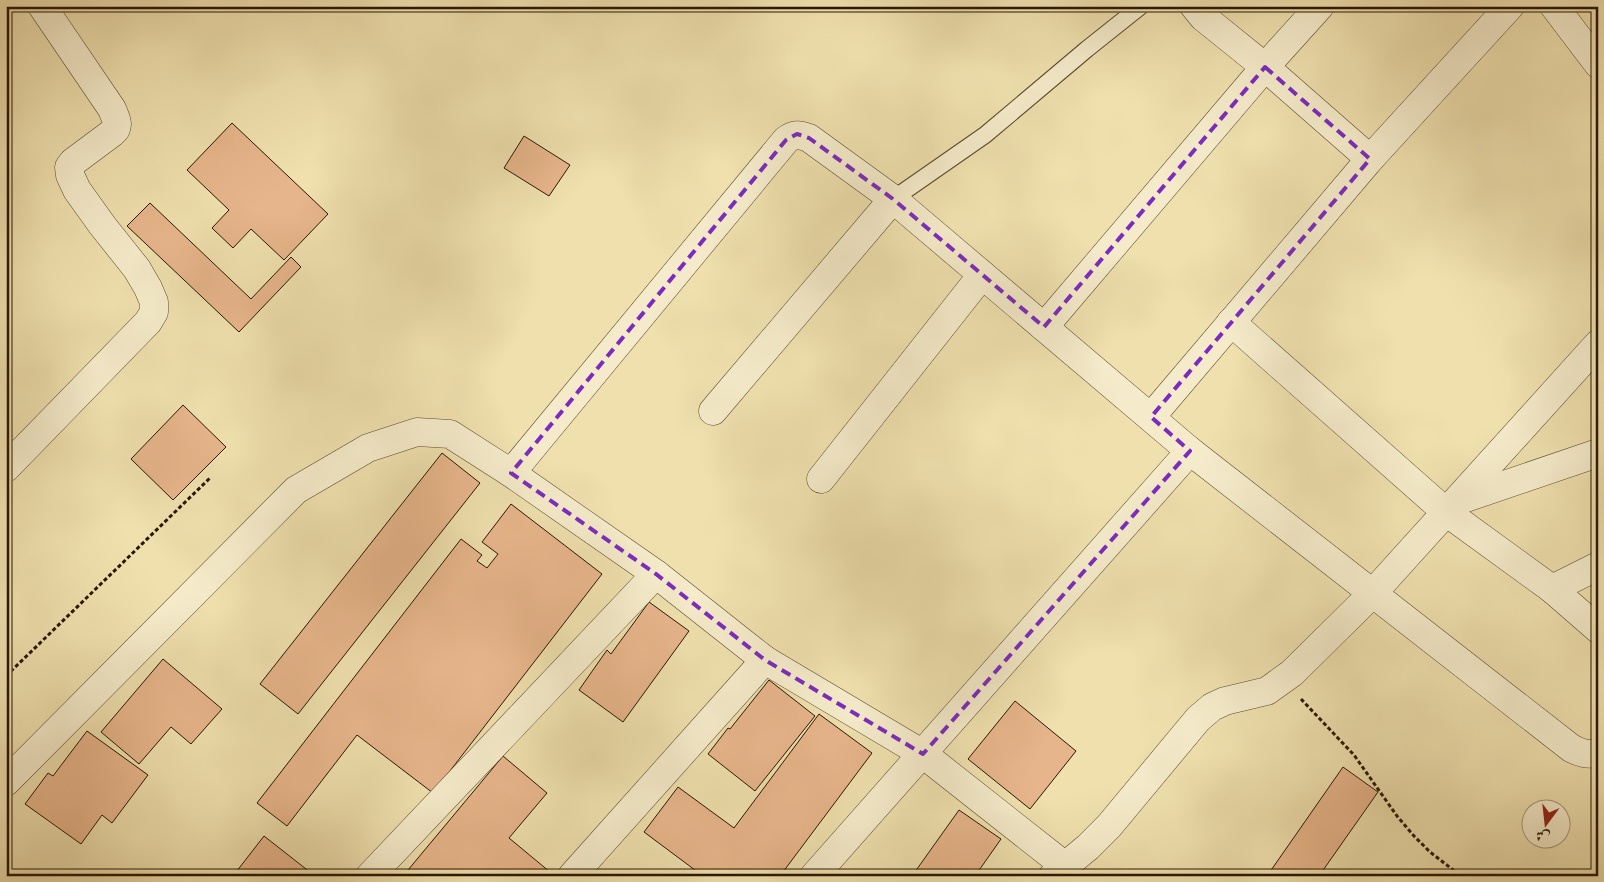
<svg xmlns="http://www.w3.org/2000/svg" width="1604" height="882" viewBox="0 0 1604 882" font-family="'Libre Bodoni',Amiri,serif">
  <rect width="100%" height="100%" fill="#efe0ae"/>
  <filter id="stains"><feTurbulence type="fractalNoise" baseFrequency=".004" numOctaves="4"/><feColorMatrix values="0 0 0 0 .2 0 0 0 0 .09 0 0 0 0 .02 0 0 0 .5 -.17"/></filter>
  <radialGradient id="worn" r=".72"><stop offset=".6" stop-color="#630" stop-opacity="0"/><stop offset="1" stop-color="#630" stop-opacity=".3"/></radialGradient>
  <!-- building -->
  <g fill="#e7b58b" stroke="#291701">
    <polygon points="232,123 328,214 284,260 251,229 233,248 212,228 229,210 187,170"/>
    <polygon points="524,136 570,165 549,196 504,168"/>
    <polygon points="150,203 251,299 291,257 301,267 239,332 127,226"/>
    <polygon points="183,405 226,447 173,500 131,459"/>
    <polygon points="442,453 480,483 298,714 260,684"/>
    <polygon points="511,504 602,574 433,793 357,735 287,826 257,803 461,539 482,555 477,561 487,568 498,554 482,542"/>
    <polygon points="649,602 689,631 623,722 579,690 607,650 611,654"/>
    <polygon points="163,659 222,709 191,744 171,727 139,764 101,732"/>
    <polygon points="769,680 815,716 755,791 708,754 728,728 730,729"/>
    <polygon points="1015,701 1076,751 1030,809 968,759"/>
    <polygon points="819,714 872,753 780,876 703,876 644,832 678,787 734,828"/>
    <polygon points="87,731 148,775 112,823 102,815 81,844 25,804 48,773 53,776"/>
    <polygon points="503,756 547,793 509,838 550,872 546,876 403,876"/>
    <polygon points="1343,767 1378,792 1319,876 1267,876"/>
    <polygon points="959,810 1001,839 975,876 912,876"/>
    <polygon points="264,836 315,876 233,876"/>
  </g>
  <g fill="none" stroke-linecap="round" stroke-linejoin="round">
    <!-- lane casing -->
    <g stroke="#5a492c" stroke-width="18">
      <polyline id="lane" points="893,199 985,135 1087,49 1141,6"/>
    </g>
    <!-- street casing -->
    <g stroke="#5a492c" stroke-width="29">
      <g id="street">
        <polyline points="1194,6 1203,17 1265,67 1370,159"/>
        <polyline points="1554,6 1598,64"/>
        <polyline points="1231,322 1446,512 1552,589 1598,629"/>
        <polyline points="1044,327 1265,67 1320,6"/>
        <polyline points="713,411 893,199"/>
        <polyline points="1151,417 1370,159 1510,6"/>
        <polyline points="6,468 148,322 154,312 154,302 148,288 137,269 102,225 77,190 70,175 69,167 73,162 112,133 116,129 117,124 116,119 112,109 42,6"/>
        <path d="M511,473l275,-333c8,-6 13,-6 23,-2l84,61 297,252 381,297c9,5 16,7 27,5"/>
        <polyline points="821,479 982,275"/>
        <polyline points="1457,501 1598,453"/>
        <polyline points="1552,589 1598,566"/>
        <polyline points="6,782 296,490 368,448 417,432 450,434 511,473 656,574 765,660 923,754 1065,866"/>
        <polyline points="370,876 656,574"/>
        <polyline points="572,876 765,660"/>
        <polyline points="814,876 1190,451"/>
        <polyline points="1053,876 1088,847 1109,826 1198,719 1212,707 1225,701 1267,691 1292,673 1372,594 1598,344"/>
      </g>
    </g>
    <!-- path -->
    <g stroke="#291701" stroke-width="3" stroke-dasharray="4 2.5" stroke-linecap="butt">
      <polyline points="6,676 211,477"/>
      <polyline points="1301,699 1354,755 1397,816 1414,836 1430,852 1461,876"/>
      <polyline points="1102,872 1118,876"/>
    </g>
    <!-- lane -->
    <use href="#lane" stroke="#f5ebca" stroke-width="16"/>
    <!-- street -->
    <use href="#street" stroke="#f5ebca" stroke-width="28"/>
  </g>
  <!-- marked area -->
  <path fill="none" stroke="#7b2cbf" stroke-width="4" stroke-dasharray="10 6" stroke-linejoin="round" d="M1265,67l105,92 -219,258 39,34 -267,303 -158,-94 -109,-86 -145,-101 275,-333 11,-6 12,4 84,61 151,128z"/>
  <!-- margin -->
  <rect width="1604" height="882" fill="none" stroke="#efe0ae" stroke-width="25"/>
  <rect x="8" y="8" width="1589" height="867" fill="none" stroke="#291701" stroke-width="2.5"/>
  <rect x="12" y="12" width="1579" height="857" fill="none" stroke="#291701"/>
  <!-- north arrow -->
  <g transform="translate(1546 824) rotate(195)"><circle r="24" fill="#f5ebca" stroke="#a3967a"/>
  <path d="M0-4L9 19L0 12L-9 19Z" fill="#8f2418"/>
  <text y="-8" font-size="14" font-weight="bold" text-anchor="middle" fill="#291701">ش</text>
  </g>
  <rect width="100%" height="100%" filter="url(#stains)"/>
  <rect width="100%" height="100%" fill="url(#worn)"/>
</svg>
